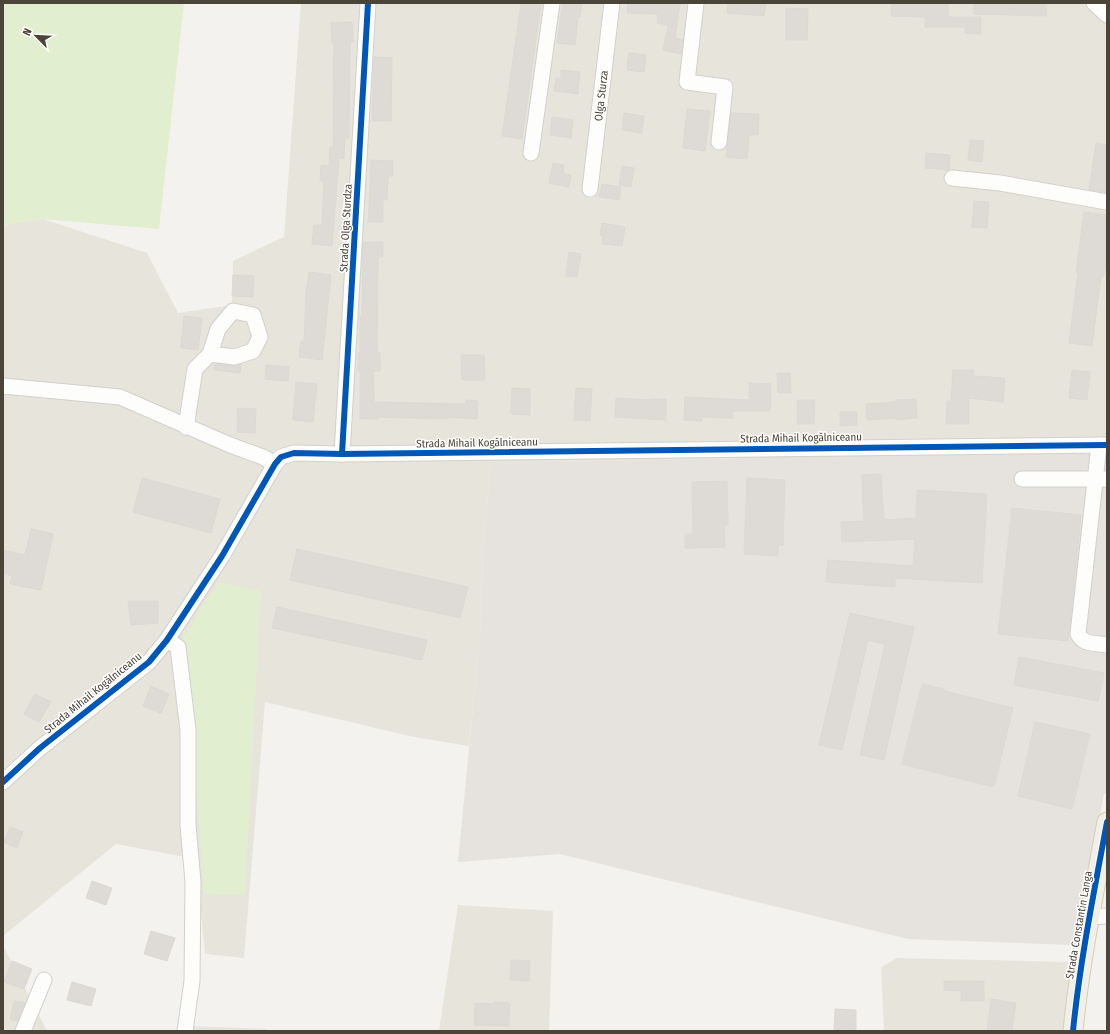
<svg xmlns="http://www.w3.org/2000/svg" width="1110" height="1034" viewBox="0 0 1110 1034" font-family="'Fira Sans Condensed',sans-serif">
  <rect width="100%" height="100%" fill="#f4f2ee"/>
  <!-- residential -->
  <g fill="#e7e4dc">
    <polygon points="301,3 1107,3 1107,449 818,455 713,459 491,463 483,547 481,625 469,746 414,737 265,702 244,958 205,954 196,859 116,844 3,936 3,225 43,219 147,253 178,313 232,305 233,261 284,237"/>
    <polygon points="458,905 553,911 549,1031 439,1031"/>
    <polygon points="3,945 47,1031 3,1031"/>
    <polygon points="897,958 1070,962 1066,1031 884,1031 881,967"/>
    <polygon points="189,1026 267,1029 267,1031 189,1031"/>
  </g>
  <!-- industrial -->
  <polygon fill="#e6e2de" points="1107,449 1107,794 1104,794 1074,945 908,939 560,854 458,862 481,625 483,548 491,463 713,459 818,455"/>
  <!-- green -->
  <g fill="#e1eecf">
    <polygon points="3,3 184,3 159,229 43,219 3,225"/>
    <polygon points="219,582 261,591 245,895 204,894 188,670 183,637"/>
  </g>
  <!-- parking -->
  <polygon fill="#e6e3df" points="1107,449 1107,658 1067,652 1081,515 1005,507 1013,451"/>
  <!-- building -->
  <g fill="#dedbd6" stroke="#dcd9d4">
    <polygon points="521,3 541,3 522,139 502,136"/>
    <polygon points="563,3 582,3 580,17 578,16 575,45 557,43"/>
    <polygon points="628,3 680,3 675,38 683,40 681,54 663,50 668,25 657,23 658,14 627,13"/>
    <polygon points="728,3 766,3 764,16 727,13"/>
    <polygon points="891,3 948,3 948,17 981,17 981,34 965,33 965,27 925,27 925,17 891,16"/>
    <polygon points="974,3 1047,3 1046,16 974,14"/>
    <polygon points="786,8 808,9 807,40 786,40"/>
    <polygon points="352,22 353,42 350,42 349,138 345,138 344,159 339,158 332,246 312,244 314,225 322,225 324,181 320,181 321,165 329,166 330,147 333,147 334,43 332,43 331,23"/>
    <polygon points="629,53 646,55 644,72 627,70"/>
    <polygon points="374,57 392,58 391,121 372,121"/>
    <polygon points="561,70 580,72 578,94 554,91 556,78 561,78"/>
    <polygon points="687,109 710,111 705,151 683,148"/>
    <polygon points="624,113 644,116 642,133 622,130"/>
    <polygon points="731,113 759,114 758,135 749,135 747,159 726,157"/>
    <polygon points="552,117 573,120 571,138 550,135"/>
    <polygon points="970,140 984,141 982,162 968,160"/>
    <polygon points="1096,143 1107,145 1107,193 1089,190"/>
    <polygon points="926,153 950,155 949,170 925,168"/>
    <polygon points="371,160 393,161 393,176 388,176 387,200 383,200 383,222 368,222 371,175 370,175"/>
    <polygon points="553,163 564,165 563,174 571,175 569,187 549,183"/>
    <polygon points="622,166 634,168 631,187 619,185"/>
    <polygon points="602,184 621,187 619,200 599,197"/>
    <polygon points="974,201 989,202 987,228 972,227"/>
    <polygon points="1084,212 1107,215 1107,256 1104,276 1101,276 1092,346 1069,343 1078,273 1076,273"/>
    <polygon points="602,223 625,227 622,246 602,244 603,236 600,235"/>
    <polygon points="363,242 383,242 383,257 378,257 377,353 380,353 380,371 373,371 374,402 465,404 466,400 478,401 477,419 447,417 447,419 378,417 377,419 360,419 360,371 358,371 358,353 360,353 360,316 362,316"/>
    <polygon points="569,252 581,254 577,277 566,276"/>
    <polygon points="309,272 331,275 322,360 299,357 301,341 304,342 306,292"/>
    <polygon points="233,275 254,276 253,297 232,296"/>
    <polygon points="184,316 202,318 198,350 181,348"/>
    <polygon points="461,355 484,355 485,380 462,380"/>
    <polygon points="215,364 233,366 241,364 240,373 214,370"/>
    <polygon points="266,365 289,367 288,381 265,379"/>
    <polygon points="953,370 974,370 974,376 1005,378 1003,402 969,398 969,424 946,424 947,401 951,401"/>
    <polygon points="1072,370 1090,372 1087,400 1069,398"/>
    <polygon points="777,373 790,373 791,393 778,393"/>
    <polygon points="296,382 317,384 313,422 293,420"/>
    <polygon points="749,383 771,384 770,411 733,411 733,418 702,417 702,421 684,420 685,397 749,400"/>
    <polygon points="512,388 530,389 530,415 511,414"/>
    <polygon points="576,388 592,389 590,421 574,420"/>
    <polygon points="616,398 650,400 650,399 666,399 666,420 615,417"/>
    <polygon points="916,399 917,418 897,420 897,418 867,420 866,404 896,402 896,400"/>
    <polygon points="797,400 815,400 814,424 797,424"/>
    <polygon points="238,408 256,409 255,433 237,432"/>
    <polygon points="840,412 857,412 857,425 840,426"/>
    <polygon points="881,474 884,520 916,518 917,490 987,494 982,583 895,578 895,587 826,582 828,560 913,566 915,539 842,542 841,522 864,521 862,475"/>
    <polygon points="142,478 220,499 211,533 133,512"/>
    <polygon points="747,478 785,480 783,545 778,546 778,556 744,554"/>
    <polygon points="727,481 728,525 724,525 725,547 685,548 685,534 693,534 692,482"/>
    <polygon points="1012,508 1081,515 1068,641 998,634"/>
    <polygon points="31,529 53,534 41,590 10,584 12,576 3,574 3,550 25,555"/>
    <polygon points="297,549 468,587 460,618 290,580"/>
    <polygon points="128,601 158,601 158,623 131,625"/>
    <polygon points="277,607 427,640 422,660 272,628"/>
    <polygon points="850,613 914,627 884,760 860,755 885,644 868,640 842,750 819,745"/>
    <polygon points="1019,657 1104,673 1098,701 1014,685"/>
    <polygon points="922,684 944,689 944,691 1013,708 994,787 902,764"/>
    <polygon points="151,686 169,694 161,713 143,706"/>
    <polygon points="35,694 51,702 39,722 24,714"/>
    <polygon points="1035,722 1090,734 1072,809 1018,796"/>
    <polygon points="10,827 23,832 17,848 4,842"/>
    <polygon points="92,881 112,888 106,905 86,898"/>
    <polygon points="151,931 175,938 167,961 144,954"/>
    <polygon points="511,960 530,961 529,981 510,980"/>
    <polygon points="12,961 32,969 24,989 4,982"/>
    <polygon points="944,981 984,981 984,1001 961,1001 961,991 944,990"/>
    <polygon points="72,982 96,989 91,1006 67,1000"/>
    <polygon points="991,999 1016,1003 1012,1031 987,1031"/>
    <polygon points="14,1001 25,1003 17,1021 10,1019"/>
    <polygon points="494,1002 510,1003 509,1026 474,1025 475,1003 494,1004"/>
    <polygon points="835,1009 856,1010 856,1031 834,1031"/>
  </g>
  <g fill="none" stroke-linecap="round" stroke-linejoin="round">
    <!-- minor casing -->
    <g stroke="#d2d0cb" stroke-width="17">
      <g id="minor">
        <polyline points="696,3 687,82 725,87 719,142"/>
        <polyline points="1094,3 1107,15"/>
        <polyline points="531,153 552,3"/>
        <polyline points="952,178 1000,183 1107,202"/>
        <path id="s1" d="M590,189l22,-186"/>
        <polyline points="3,386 120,397 230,445 263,457 275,464"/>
        <polyline points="186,427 195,369 210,354 218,329 233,311 253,315 260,337 253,351 234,357 210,354"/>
        <path d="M1099,445l-21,189c5,11 18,9 29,11"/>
        <polyline points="342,454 368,3"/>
        <polyline points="1022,479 1107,479"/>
        <polyline points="167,640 178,647 188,730 188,825 193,882 192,981 185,1031"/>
        <polyline points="3,782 40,748 149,662 167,640 222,556 275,464 281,457 294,453 342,454 1107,445"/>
        <polyline points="1090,917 1107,916"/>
        <polyline points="23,1031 44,980"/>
      </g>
    </g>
    <!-- major casing -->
    <g stroke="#d6cebb" stroke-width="21">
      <path id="major" d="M1073,1031c7,-70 21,-139 34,-209"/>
    </g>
    <!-- minor -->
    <use href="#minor" stroke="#fdfdfc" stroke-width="15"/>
    <!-- major -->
    <use href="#major" stroke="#f2efe6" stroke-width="19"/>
    <!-- cycleway casing -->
    <g stroke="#fff" stroke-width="8">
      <g id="cycleway">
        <polyline points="342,454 368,3"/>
        <polyline points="3,782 40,748 149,662 167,640 222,556 275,464 281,457 294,453 342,454 1107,445"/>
        <path d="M1073,1031c7,-70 21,-139 34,-209"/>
      </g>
    </g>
    <!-- cycleway -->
    <use href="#cycleway" stroke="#0057b8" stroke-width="6"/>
  </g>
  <g text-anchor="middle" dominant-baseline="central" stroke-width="3" stroke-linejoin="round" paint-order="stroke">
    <!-- street labels -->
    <g font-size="11" fill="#4b4439" stroke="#fff">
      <text stroke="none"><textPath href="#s1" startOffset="94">Olga Sturza</textPath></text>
      <text transform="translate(346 228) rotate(-87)">Strada Olga Sturdza</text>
      <text transform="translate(801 438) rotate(-1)">Strada Mihail Kogălniceanu</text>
      <text transform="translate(477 443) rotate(-1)">Strada Mihail Kogălniceanu</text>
      <text transform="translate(93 693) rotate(-39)">Strada Mihail Kogălniceanu</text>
      <text transform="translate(1079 925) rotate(-80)">Strada Constantin Langa</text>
    </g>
  </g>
  <!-- border -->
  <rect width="1110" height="1034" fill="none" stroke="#4b4439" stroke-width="8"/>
  <!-- north arrow -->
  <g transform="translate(36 36) rotate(294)" stroke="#ffffff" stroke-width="3" paint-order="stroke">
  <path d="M0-3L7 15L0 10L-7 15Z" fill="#4b4439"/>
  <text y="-6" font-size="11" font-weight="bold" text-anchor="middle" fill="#4b4439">N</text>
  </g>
</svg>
